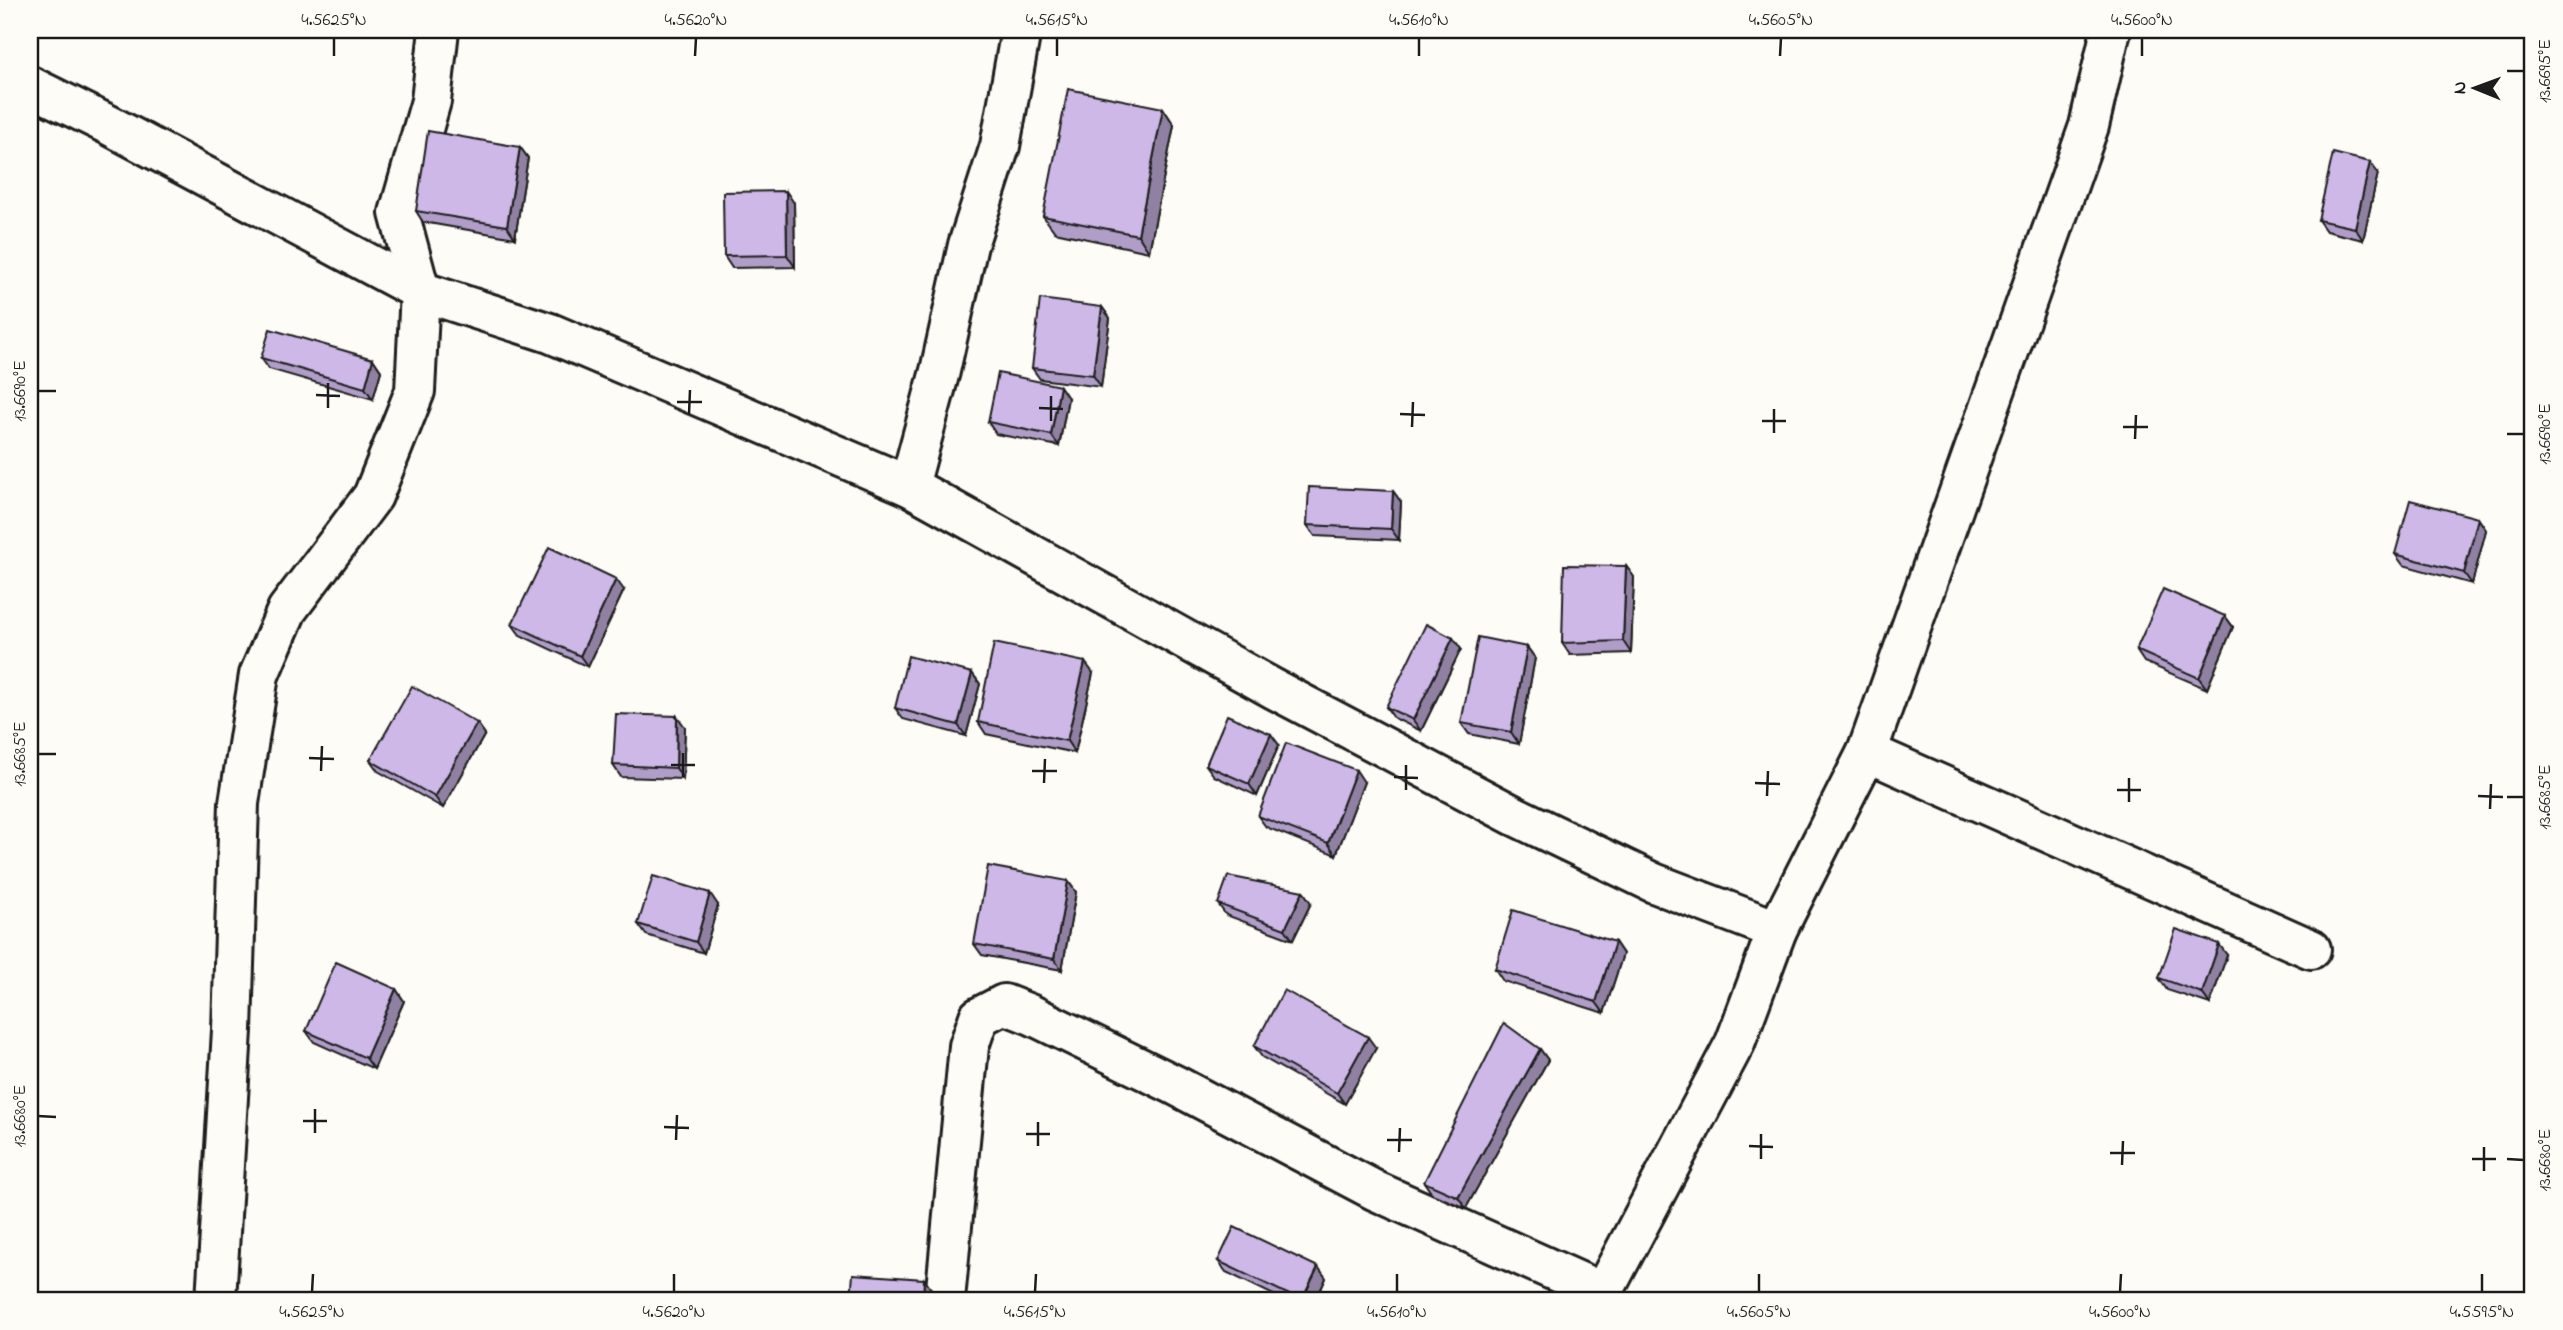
<svg xmlns="http://www.w3.org/2000/svg" width="2563" height="1330" viewBox="0 0 2563 1330" font-family="'Indie Flower',sans-serif">
  <rect width="100%" height="100%" fill="#fdfcf7"/>
  <filter id="ink" filterUnits="userSpaceOnUse"><feTurbulence type="fractalNoise" baseFrequency=".0143" numOctaves="2"/><feDisplacementMap in="SourceGraphic" scale="14" xChannelSelector="R" yChannelSelector="G"/><feConvolveMatrix kernelMatrix="1 2 1 2 8 2 1 2 1" color-interpolation-filters="sRGB"/></filter>
  <g filter="url(#ink)">
    <g fill="none" stroke-linecap="round" stroke-linejoin="round">
      <!-- minor casing -->
      <g stroke="#1c1c1c" stroke-width="44">
        <g id="minor">
          <polyline points="30,86 109,125 420,291 550,333 909,486 1274,689 1515,816 1654,883 1777,930 1735,1043 1599,1300"/>
          <polyline points="909,486 940,371 968,245 1000,146 1021,30"/>
          <polyline points="1867,752 2311,949"/>
          <polyline points="1777,930 1867,752 2089,126 2111,30"/>
          <polyline points="216,1300 232,1030 239,803 259,675 287,610 373,496 415,391 420,291 399,213 431,101 439,30"/>
          <polyline points="945,1300 969,1046 979,1017 1004,1004 1032,1015 1175,1085 1376,1191 1602,1292"/>
        </g>
      </g>
      <!-- minor -->
      <use href="#minor" stroke="#fdfcf7" stroke-width="38"/>
    </g>
    <!-- wall -->
    <g fill="#b09ec8" stroke="#1c1c1c" stroke-width="2">
      <polygon points="1163,108 1174,125 1149,252 1055,232 1043,216"/>
      <polygon points="520,147 528,158 515,238 423,222 416,211"/>
      <polygon points="2378,173 2363,240 2326,231 2318,220"/>
      <polygon points="794,203 795,267 732,268 724,256"/>
      <polygon points="1102,307 1110,318 1101,387 1040,379 1032,368"/>
      <polygon points="261,358 373,359 381,371 373,399 269,369"/>
      <polygon points="1068,398 1059,446 996,434 988,422"/>
      <polygon points="1393,491 1401,502 1399,540 1315,536 1307,525"/>
      <polygon points="2478,518 2486,530 2472,584 2403,565 2395,554"/>
      <polygon points="1626,566 1634,577 1631,653 1570,655 1562,643"/>
      <polygon points="624,590 588,667 520,635 512,624"/>
      <polygon points="2225,616 2233,627 2207,689 2144,662 2136,650"/>
      <polygon points="1453,638 1461,649 1421,731 1394,718 1386,707"/>
      <polygon points="1527,647 1535,658 1519,744 1469,734 1461,723"/>
      <polygon points="972,673 980,684 966,736 903,719 895,708"/>
      <polygon points="1093,673 1075,753 986,734 978,722"/>
      <polygon points="477,723 485,734 443,808 378,771 370,760"/>
      <polygon points="685,727 683,779 621,777 613,765"/>
      <polygon points="1279,745 1257,796 1214,776 1206,765"/>
      <polygon points="1364,782 1336,855 1266,827 1258,816"/>
      <polygon points="1068,881 1076,892 1062,970 982,955 974,944"/>
      <polygon points="1311,903 1293,940 1226,915 1218,904"/>
      <polygon points="718,905 704,953 646,935 638,924"/>
      <polygon points="1615,942 1623,954 1604,1013 1503,981 1495,969"/>
      <polygon points="2227,955 2210,1004 2167,990 2159,978"/>
      <polygon points="396,989 404,1001 374,1069 314,1042 306,1031"/>
      <polygon points="1254,1046 1376,1048 1345,1104 1262,1057"/>
      <polygon points="1540,1049 1548,1060 1466,1208 1432,1194 1424,1182"/>
      <polygon points="1218,1261 1318,1267 1326,1278 1316,1300 1284,1300 1226,1272"/>
    </g>
    <!-- shaded-wall -->
    <g fill="#9081a2" stroke="#1c1c1c" stroke-width="2">
      <polygon points="1163,108 1174,125 1149,252 1138,235"/>
      <polygon points="520,147 528,158 515,238 507,226"/>
      <polygon points="2370,162 2378,173 2363,240 2355,228"/>
      <polygon points="786,191 794,203 795,267 787,255"/>
      <polygon points="1102,307 1110,318 1101,387 1093,375"/>
      <polygon points="373,359 381,371 373,399 365,388"/>
      <polygon points="1060,386 1068,398 1059,446 1051,435"/>
      <polygon points="1393,491 1401,502 1399,540 1391,529"/>
      <polygon points="2478,518 2486,530 2472,584 2464,573"/>
      <polygon points="1626,566 1634,577 1631,653 1623,641"/>
      <polygon points="616,579 624,590 588,667 580,656"/>
      <polygon points="2225,616 2233,627 2207,689 2199,678"/>
      <polygon points="1453,638 1461,649 1421,731 1413,720"/>
      <polygon points="1527,647 1535,658 1519,744 1511,732"/>
      <polygon points="1085,662 1093,673 1075,753 1067,741"/>
      <polygon points="972,673 980,684 966,736 958,725"/>
      <polygon points="677,716 685,727 683,779 676,768"/>
      <polygon points="477,723 485,734 443,808 435,797"/>
      <polygon points="1271,734 1279,745 1257,796 1249,784"/>
      <polygon points="1356,770 1364,782 1336,855 1328,843"/>
      <polygon points="1068,881 1076,892 1062,970 1054,959"/>
      <polygon points="1303,891 1311,903 1293,940 1285,929"/>
      <polygon points="710,893 718,905 704,953 696,942"/>
      <polygon points="1615,942 1623,954 1604,1013 1596,1002"/>
      <polygon points="2219,944 2227,955 2210,1004 2202,993"/>
      <polygon points="396,989 404,1001 374,1069 366,1058"/>
      <polygon points="1368,1037 1376,1048 1345,1104 1337,1093"/>
      <polygon points="1540,1049 1548,1060 1466,1208 1458,1197"/>
      <polygon points="1318,1267 1326,1278 1316,1300 1302,1300"/>
      <polygon points="924,1279 932,1290 931,1300 923,1300"/>
    </g>
    <!-- building -->
    <g fill="#cdb8e8" stroke="#1c1c1c" stroke-width="2">
      <polygon points="1068,89 1163,108 1138,235 1043,216"/>
      <polygon points="428,131 520,147 507,226 416,211"/>
      <polygon points="2333,153 2370,162 2355,228 2318,220"/>
      <polygon points="786,191 787,255 724,256 723,192"/>
      <polygon points="1040,299 1102,307 1093,375 1032,368"/>
      <polygon points="270,329 373,359 365,388 261,358"/>
      <polygon points="998,373 1060,386 1051,435 988,422"/>
      <polygon points="1309,487 1393,491 1391,529 1307,525"/>
      <polygon points="2410,500 2478,518 2464,573 2395,554"/>
      <polygon points="549,547 616,579 580,656 512,624"/>
      <polygon points="1564,565 1626,566 1623,641 1562,643"/>
      <polygon points="2163,589 2225,616 2199,678 2136,650"/>
      <polygon points="1426,624 1453,638 1413,720 1386,707"/>
      <polygon points="1478,637 1527,647 1511,732 1461,723"/>
      <polygon points="994,643 1085,662 1067,741 978,722"/>
      <polygon points="908,656 972,673 958,725 895,708"/>
      <polygon points="412,686 477,723 435,797 370,760"/>
      <polygon points="616,714 677,716 676,768 613,765"/>
      <polygon points="1227,715 1271,734 1249,784 1206,765"/>
      <polygon points="1286,743 1356,770 1328,843 1258,816"/>
      <polygon points="988,866 1068,881 1054,959 974,944"/>
      <polygon points="653,876 710,893 696,942 638,924"/>
      <polygon points="1228,876 1303,891 1285,929 1218,904"/>
      <polygon points="1513,910 1615,942 1596,1002 1495,969"/>
      <polygon points="2176,929 2219,944 2202,993 2159,978"/>
      <polygon points="336,962 396,989 366,1058 306,1031"/>
      <polygon points="1284,990 1368,1037 1337,1093 1254,1046"/>
      <polygon points="1504,1023 1540,1049 1458,1197 1424,1182"/>
      <polygon points="1234,1227 1318,1267 1302,1300 1300,1300 1218,1261"/>
      <polygon points="853,1274 924,1279 923,1300 851,1300"/>
    </g>
  </g>
  <!-- ticks -->
  <path fill="none" stroke="#1c1c1c" stroke-width="2.5" d="M334,56v-18M695,56l1,-18M1057,56v-18M1419,56v-18M1780,56l1,-18M2142,56v-18M2507,71h17M38,391h18M316,395l24,1M677,402h25M328,408v-25M1039,408l24,1M689,414l1,-24M1400,414l25,1M1051,421v-25M1762,421h24M1412,427l1,-25M2123,427h25M1774,433v-24M2507,434h17M2135,439l1,-24M38,754h18M309,758l25,1M671,765h24M321,771l1,-25M1032,771h25M683,777v-24M1394,777l24,1M1044,783l1,-24M1755,783l25,1M1406,790v-25M2117,790h24M1767,796l1,-25M2478,796l25,1M2507,797h17M2129,802v-24M2490,809l1,-25M38,1116l18,1M303,1121h24M664,1127l25,1M315,1133v-24M1026,1134h24M676,1140l1,-25M1387,1140h25M1038,1146v-24M1749,1146l24,1M1399,1152l1,-24M2110,1153h25M1761,1159v-25M2472,1159h24M2507,1159l17,1M2122,1165l1,-24M2484,1171v-24M312,1292l1,-18M674,1292v-18M1035,1292l1,-18M1397,1292v-18M1759,1292v-18M2120,1292l1,-18M2482,1292v-18"/>
  <!-- margin -->
  <rect width="2563" height="1330" fill="none" stroke="#fdfcf7" stroke-width="77"/>
  <!-- north arrow -->
  <g transform="translate(2475 88) rotate(271)" stroke="#fdfcf7" stroke-width="5" paint-order="stroke">
  <path d="M0-5L12 26L0 18L-12 26Z" fill="#1c1c1c"/>
  <text y="-10" font-size="19" font-weight="bold" text-anchor="middle" fill="#1c1c1c">N</text>
  </g>
  <rect x="38" y="38" width="2486" height="1254" fill="none" stroke="#1c1c1c" stroke-width="2.5"/>
  <g font-size="18" text-anchor="middle" fill="#1c1c1c">
    <text x="334" y="25">4.5625°N</text>
    <text x="696" y="25">4.5620°N</text>
    <text x="1057" y="25">4.5615°N</text>
    <text x="1419" y="25">4.5610°N</text>
    <text x="1781" y="25">4.5605°N</text>
    <text x="2142" y="25">4.5600°N</text>
    <text transform="translate(2544 71) rotate(-90)" y="6">13.6695°E</text>
    <text transform="translate(19 391) rotate(-90)" y="6">13.6690°E</text>
    <text transform="translate(2544 434) rotate(-90)" y="6">13.6690°E</text>
    <text transform="translate(19 754) rotate(-90)" y="6">13.6685°E</text>
    <text transform="translate(2544 797) rotate(-90)" y="6">13.6685°E</text>
    <text transform="translate(19 1116) rotate(-90)" y="6">13.6680°E</text>
    <text transform="translate(2544 1160) rotate(-90)" y="6">13.6680°E</text>
    <text x="312" y="1317">4.5625°N</text>
    <text x="674" y="1317">4.5620°N</text>
    <text x="1035" y="1317">4.5615°N</text>
    <text x="1397" y="1317">4.5610°N</text>
    <text x="1759" y="1317">4.5605°N</text>
    <text x="2120" y="1317">4.5600°N</text>
    <text x="2482" y="1317">4.5595°N</text>
  </g>
</svg>
